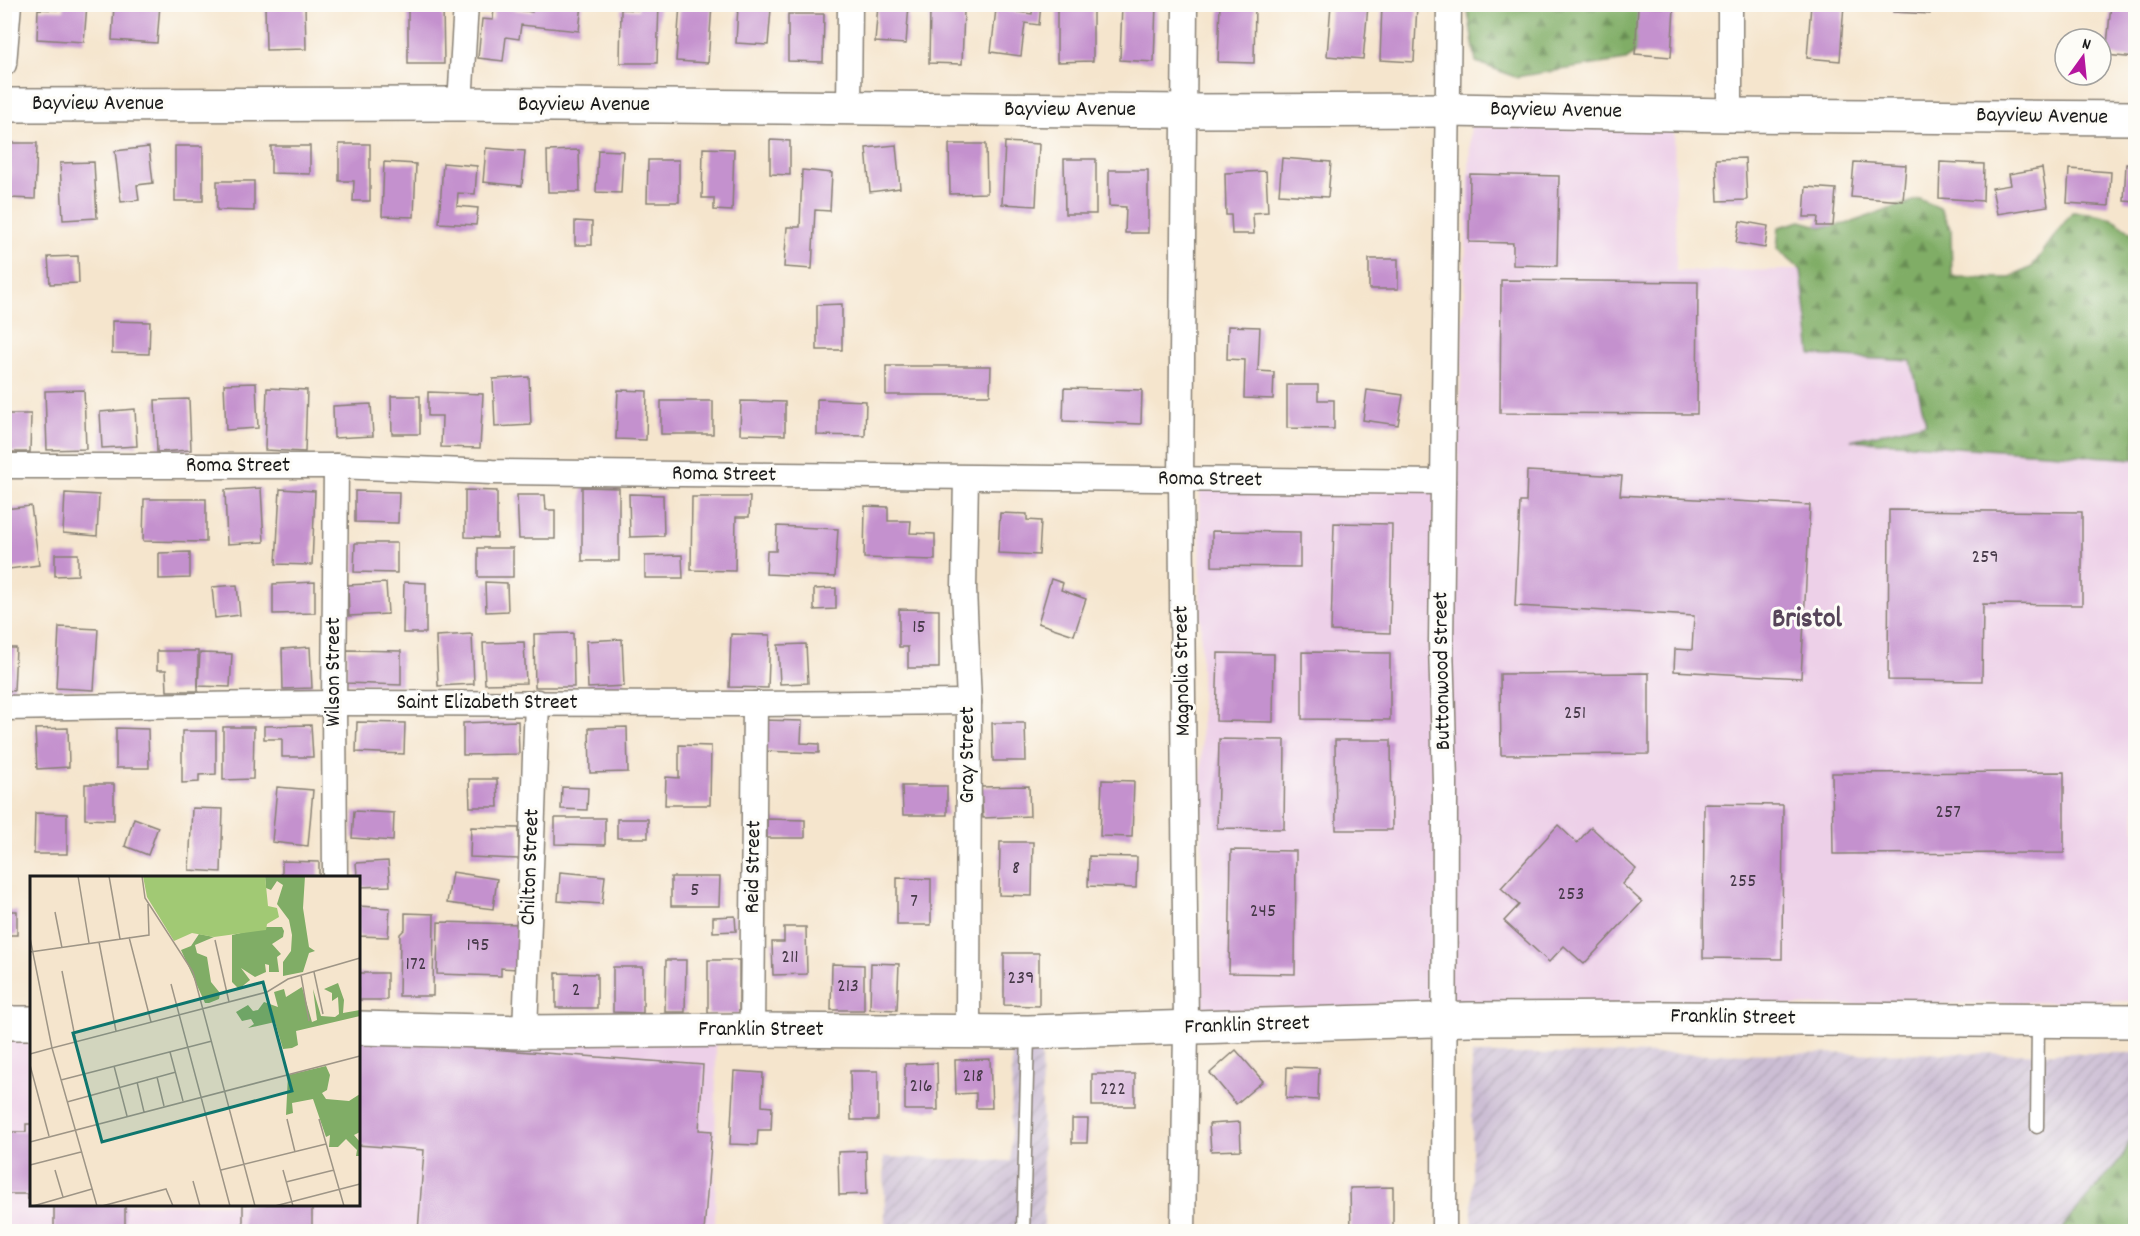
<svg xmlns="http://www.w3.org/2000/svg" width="2140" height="1236" viewBox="0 0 2140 1236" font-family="Dekko,sans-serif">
  <defs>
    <pattern id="industrial-furrows" width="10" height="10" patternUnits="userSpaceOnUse" patternTransform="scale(1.5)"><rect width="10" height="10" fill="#ccbed4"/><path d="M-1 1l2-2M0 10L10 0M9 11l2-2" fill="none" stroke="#afa3b5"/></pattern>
    <pattern id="forest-firs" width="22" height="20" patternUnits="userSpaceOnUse" patternTransform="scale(1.5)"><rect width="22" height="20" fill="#80ad66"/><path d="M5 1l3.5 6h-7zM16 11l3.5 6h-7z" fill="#688c53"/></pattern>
  </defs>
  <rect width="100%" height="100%" fill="#fdfcf7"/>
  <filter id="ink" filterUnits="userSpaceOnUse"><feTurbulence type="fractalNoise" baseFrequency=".0167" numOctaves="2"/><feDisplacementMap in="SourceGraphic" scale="12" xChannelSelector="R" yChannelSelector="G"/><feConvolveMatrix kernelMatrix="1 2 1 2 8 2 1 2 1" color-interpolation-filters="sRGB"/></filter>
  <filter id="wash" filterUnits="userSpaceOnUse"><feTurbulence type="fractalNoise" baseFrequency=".008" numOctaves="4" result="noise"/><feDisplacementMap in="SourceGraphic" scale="24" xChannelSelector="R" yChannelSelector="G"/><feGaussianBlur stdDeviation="1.35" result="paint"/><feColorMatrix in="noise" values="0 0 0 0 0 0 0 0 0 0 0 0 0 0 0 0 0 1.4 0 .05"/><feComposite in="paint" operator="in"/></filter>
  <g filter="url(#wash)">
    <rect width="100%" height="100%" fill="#f5e5cd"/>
    <!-- built -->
    <g fill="#edd0e8">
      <polygon points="1471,118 1674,121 1676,271 1801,270 1811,354 1911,361 1926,423 1854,440 2135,459 2135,1001 1203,1014 1200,486 1457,481"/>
      <polygon points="5,1038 31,1038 32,1204 358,1204 359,1040 716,1042 715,1231 5,1232"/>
    </g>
    <!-- industrial -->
    <g fill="url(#industrial-furrows)">
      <polygon points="1012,1043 1041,1045 1044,1231 885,1231 884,1157 1011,1161"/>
      <polygon points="2135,1053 2135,1130 2123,1156 2065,1224 2063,1231 1472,1232 1472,1054"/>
    </g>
    <!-- forest -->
    <g fill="url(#forest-firs)" stroke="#4e6441" stroke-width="1.5">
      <polygon points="1467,5 1653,5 1645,46 1626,60 1515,77 1476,62"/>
      <path d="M1919,199l21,9 11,22 1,47 58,1 22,-11 40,-55c32,1 39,3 63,23v224l-284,-19 75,-17 -15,-62 -100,-6 -10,-85 -24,-21 2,-22 22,-6 22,6 23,-3z"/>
      <polygon points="2135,1130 2135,1231 2063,1231 2065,1224 2123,1156"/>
    </g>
    <g id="blocks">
      <!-- building -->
      <g fill="#c491ce">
        <polygon points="64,4 87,4 84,42 37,39 38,9 64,10"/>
        <polygon points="114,4 160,4 157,43 112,40"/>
        <polygon points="532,4 582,4 579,31 521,25 519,39 506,37 503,61 478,58 482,19 493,20 494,7 532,12"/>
        <polygon points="638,4 659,4 657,63 620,63 621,9 638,10"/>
        <polygon points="680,4 712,4 708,63 676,61"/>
        <polygon points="878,4 909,4 906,44 875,42"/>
        <polygon points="1033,4 1041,4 1039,25 1025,23 1021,56 991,52 996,9 1032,14"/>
        <polygon points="1057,4 1093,4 1093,61 1057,62"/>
        <polygon points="1122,4 1156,4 1154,62 1120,60"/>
        <polygon points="1220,4 1255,4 1254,63 1218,62"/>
        <polygon points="1331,4 1368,6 1363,59 1327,56"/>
        <polygon points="1382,4 1417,5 1414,62 1380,60"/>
        <polygon points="1811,4 1844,4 1840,61 1807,58"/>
        <polygon points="1893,4 1930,4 1930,14 1893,12"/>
        <polygon points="2111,4 2136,4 2136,58 2106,55"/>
        <polygon points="265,5 305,5 306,49 266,50"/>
        <polygon points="443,6 444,64 408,64 408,7"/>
        <polygon points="738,6 771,9 768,45 736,43"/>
        <polygon points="1638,7 1674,8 1671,57 1635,54"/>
        <polygon points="930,10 964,11 962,64 929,63"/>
        <polygon points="788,14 824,14 823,62 788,61"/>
        <polygon points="770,140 790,141 790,175 770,174"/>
        <polygon points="1005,142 1039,144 1036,206 1002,204"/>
        <polygon points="10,143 37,143 35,199 9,198"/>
        <polygon points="339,144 370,144 370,201 353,201 354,181 339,181"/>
        <polygon points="949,144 986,144 987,193 950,194"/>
        <polygon points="896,145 900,188 870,192 866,148"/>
        <rect x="175" y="146" width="28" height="55"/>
        <polygon points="271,146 310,146 310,174 271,173"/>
        <polygon points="149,147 153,183 137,185 139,200 121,202 115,151"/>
        <polygon points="486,148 525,151 522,186 483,182"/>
        <polygon points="703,148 734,149 732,211 714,210 714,198 702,198"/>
        <polygon points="579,150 580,192 548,192 547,151"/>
        <polygon points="598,150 623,151 621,193 596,192"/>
        <polygon points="1282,158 1331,162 1328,197 1279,194"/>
        <polygon points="1745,158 1747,200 1718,201 1716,159"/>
        <polygon points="1064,159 1096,159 1096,214 1065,214"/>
        <polygon points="648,160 679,160 679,202 647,202"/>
        <polygon points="94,162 97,218 63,220 60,163"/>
        <polygon points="384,162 416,164 414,217 382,216"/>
        <polygon points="1854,162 1906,165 1903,201 1851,197"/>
        <polygon points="1940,162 1984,164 1983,201 1939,198"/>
        <polygon points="443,163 477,166 475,194 458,193 457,206 478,208 476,225 439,223"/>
        <polygon points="2126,164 2136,165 2136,202 2124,201"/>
        <polygon points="2042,168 2048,206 1997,214 1992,188 2011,185 2009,174"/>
        <polygon points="2069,169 2111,172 2109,206 2067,203"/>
        <polygon points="802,170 832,173 830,211 815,210 812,269 784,267 787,227 800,227"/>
        <polygon points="1109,170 1148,170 1148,233 1125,233 1126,207 1109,206"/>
        <polygon points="1266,171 1268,212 1253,213 1254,234 1232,234 1231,215 1226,215 1225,173"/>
        <polygon points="1470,174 1559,176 1557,266 1513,265 1513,243 1469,242"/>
        <polygon points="217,181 254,181 254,211 217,210"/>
        <polygon points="1806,187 1836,189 1833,226 1817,226 1818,217 1804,217"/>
        <polygon points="575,221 592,222 592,245 575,245"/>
        <polygon points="1740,221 1768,226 1765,248 1736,243"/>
        <polygon points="78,256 79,283 50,284 48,257"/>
        <rect x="1369" y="259" width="29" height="30"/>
        <polygon points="1501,280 1698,282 1697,414 1500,413"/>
        <polygon points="842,304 842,350 817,350 817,305"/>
        <polygon points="112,321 150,322 149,354 112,353"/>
        <polygon points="1228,326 1260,327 1258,371 1274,372 1273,399 1244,398 1245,360 1227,359"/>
        <polygon points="4,357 7,357 9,383 4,383"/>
        <polygon points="886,366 991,366 990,395 886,395"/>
        <polygon points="529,377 531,425 495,427 493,379"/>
        <polygon points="256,383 258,428 226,430 224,384"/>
        <polygon points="1287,385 1318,385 1318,400 1334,400 1334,429 1287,428"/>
        <polygon points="267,388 307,390 305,452 265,450"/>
        <polygon points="1064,388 1142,390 1141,424 1063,421"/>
        <polygon points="84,390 86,449 47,450 45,391"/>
        <polygon points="618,390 647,391 646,440 616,439"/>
        <polygon points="1367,390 1403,395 1398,425 1363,420"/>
        <polygon points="428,392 483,394 480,448 441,447 442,416 428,416"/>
        <polygon points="391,396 420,396 420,434 392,434"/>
        <polygon points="189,399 191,450 157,452 155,400"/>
        <polygon points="817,399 866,401 865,436 817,435"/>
        <rect x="661" y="401" width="52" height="33"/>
        <polygon points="741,401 785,402 785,435 740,434"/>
        <polygon points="371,404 373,436 334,438 333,406"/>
        <polygon points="135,409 137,446 102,448 100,412"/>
        <polygon points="4,414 31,414 30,452 4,452"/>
        <polygon points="1527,471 1622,476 1620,495 1810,505 1801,678 1674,671 1675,649 1692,650 1694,616 1515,606 1520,502 1526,502"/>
        <polygon points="582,487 619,488 619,561 582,561"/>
        <polygon points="261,488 264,542 227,544 225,490"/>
        <polygon points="280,489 315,491 312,565 276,564"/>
        <polygon points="465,490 497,491 497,538 465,537"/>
        <polygon points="355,491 399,492 398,523 355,522"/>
        <polygon points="65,493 99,495 97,536 63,533"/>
        <polygon points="629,494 663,495 664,536 630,537"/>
        <polygon points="517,495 545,495 546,510 555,510 555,539 519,539"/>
        <polygon points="692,497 750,497 749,517 736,517 735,571 691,570"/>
        <polygon points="144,499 206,499 206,542 143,541"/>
        <polygon points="31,506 39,565 9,569 4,538 4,509"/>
        <polygon points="865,506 888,507 888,521 911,521 910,533 935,534 935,560 864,558"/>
        <polygon points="1889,510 2082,512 2082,605 1983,604 1982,681 1888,680"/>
        <polygon points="1000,513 1027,514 1027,520 1041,521 1039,555 998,553"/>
        <polygon points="1334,523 1392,524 1390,633 1331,631"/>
        <polygon points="777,526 838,529 835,577 766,574 767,551 776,551"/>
        <polygon points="1212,531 1300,532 1300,567 1212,566"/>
        <polygon points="355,543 397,543 397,573 354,572"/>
        <rect x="478" y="548" width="35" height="29"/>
        <polygon points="190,552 190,578 159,579 159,553"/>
        <polygon points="55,554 78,554 78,575 55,576"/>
        <polygon points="682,555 683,578 645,578 645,556"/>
        <polygon points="1051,579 1063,583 1061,590 1086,599 1074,635 1038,623"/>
        <polygon points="315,582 315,613 273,614 273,584"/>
        <polygon points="404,582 426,583 426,633 403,633"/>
        <polygon points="485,582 507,583 508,611 486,612"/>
        <polygon points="386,583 388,614 349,616 348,585"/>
        <polygon points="237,585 240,615 215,618 212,587"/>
        <polygon points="836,588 836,609 814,610 814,589"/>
        <polygon points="899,609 939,610 939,668 908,668 908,647 899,647"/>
        <polygon points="59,627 98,629 94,690 56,688"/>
        <polygon points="573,633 574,687 535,687 534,634"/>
        <polygon points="472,634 474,684 438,686 436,636"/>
        <polygon points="731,634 770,635 768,688 729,687"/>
        <polygon points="622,639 624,686 588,688 586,641"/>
        <polygon points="524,642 526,683 485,684 483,643"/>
        <polygon points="806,644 808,683 780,684 778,645"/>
        <polygon points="310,647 312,688 283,689 282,649"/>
        <polygon points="4,648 16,648 14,691 4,690"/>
        <polygon points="347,650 401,651 401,685 346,683"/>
        <polygon points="157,651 198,651 198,691 167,691 166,670 157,670"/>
        <polygon points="1302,652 1390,653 1390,720 1302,719"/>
        <polygon points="200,653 232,654 230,687 198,686"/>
        <polygon points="1218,653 1274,654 1273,722 1216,721"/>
        <polygon points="1649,673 1649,754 1501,755 1500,674"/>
        <polygon points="762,720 802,721 801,743 819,744 819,753 760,751"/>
        <polygon points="518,721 519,754 463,755 463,723"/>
        <polygon points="357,722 405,723 404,754 356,752"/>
        <polygon points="992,723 1025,723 1026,761 993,761"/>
        <polygon points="311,725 313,757 282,757 282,739 264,739 264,726"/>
        <polygon points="223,727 254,727 253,779 223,780"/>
        <polygon points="627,727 628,772 590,773 589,728"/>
        <polygon points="68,728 69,767 37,769 35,729"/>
        <polygon points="116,728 148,729 149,768 116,768"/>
        <polygon points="182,731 216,731 216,774 199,775 199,782 182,783"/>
        <polygon points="1219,739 1285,740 1284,829 1217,828"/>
        <polygon points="1335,740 1391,740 1392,830 1336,830"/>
        <polygon points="679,745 711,746 710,805 665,805 666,777 679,778"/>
        <polygon points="2064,772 2064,853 1833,854 1832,773"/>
        <polygon points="469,779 497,779 498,807 470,807"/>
        <polygon points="1102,780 1134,781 1132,837 1100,836"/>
        <polygon points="85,784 114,784 114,820 85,819"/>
        <polygon points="902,786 947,786 947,815 903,815"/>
        <polygon points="1029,786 1030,816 983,818 981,787"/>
        <polygon points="277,787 313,790 308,846 272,842"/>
        <polygon points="562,787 588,788 587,810 561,809"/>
        <polygon points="1704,804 1783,805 1782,959 1703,958"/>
        <polygon points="192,808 223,809 221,872 189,870"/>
        <polygon points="354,811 394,813 393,841 352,838"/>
        <polygon points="35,813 67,814 67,854 34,854"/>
        <polygon points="134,818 158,827 148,855 125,846"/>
        <polygon points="555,818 605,818 605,845 555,844"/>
        <rect x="617" y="819" width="31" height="19"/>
        <polygon points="767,819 805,820 805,838 767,838"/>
        <polygon points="1558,825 1577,843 1591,827 1636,869 1622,884 1642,902 1584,964 1564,946 1549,962 1504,921 1519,905 1501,888"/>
        <polygon points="471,827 519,828 519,859 470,857"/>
        <polygon points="1000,842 1033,842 1032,896 999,895"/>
        <polygon points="1231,850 1296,851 1295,974 1229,973"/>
        <polygon points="1089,856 1137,857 1136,888 1088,886"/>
        <polygon points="282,861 319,862 319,878 282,878"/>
        <polygon points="388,861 390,886 358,887 356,863"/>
        <polygon points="452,872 497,879 493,909 447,903"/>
        <polygon points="560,872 605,876 602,904 558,901"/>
        <polygon points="671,877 720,877 719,906 671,906"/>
        <polygon points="897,878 931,879 931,925 897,925"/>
        <polygon points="358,906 390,908 388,937 358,936"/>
        <rect x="4" y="911" width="13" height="24"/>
        <polygon points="405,913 434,914 433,996 399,996 400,934 405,929"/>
        <polygon points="735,916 736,931 713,932 713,917"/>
        <polygon points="438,922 518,924 517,969 501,968 501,976 437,974"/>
        <polygon points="784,927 806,927 807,974 773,975 772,942 784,942"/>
        <polygon points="1004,953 1039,953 1039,1006 1004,1005"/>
        <polygon points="666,960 686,960 685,1012 665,1012"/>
        <rect x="708" y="960" width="31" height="54"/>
        <polygon points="871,963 899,964 897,1010 870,1009"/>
        <polygon points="832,964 864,965 864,1010 831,1010"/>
        <polygon points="613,967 643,967 643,1013 613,1012"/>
        <rect x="358" y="973" width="29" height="27"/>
        <polygon points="556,973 597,974 597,1008 556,1008"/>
        <polygon points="358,1039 703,1065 699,1130 712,1131 704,1232 418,1232 424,1150 358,1145"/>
        <polygon points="1236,1050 1263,1081 1236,1104 1210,1073"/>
        <polygon points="990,1059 992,1108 976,1108 976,1093 956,1094 955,1060"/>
        <polygon points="937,1063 938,1110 905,1110 905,1064"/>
        <polygon points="1287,1067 1319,1068 1318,1100 1286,1098"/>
        <polygon points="734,1071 763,1073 762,1106 772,1107 771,1130 758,1130 757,1145 730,1144"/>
        <polygon points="850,1071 878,1071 878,1120 851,1120"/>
        <rect x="1092" y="1074" width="43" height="32"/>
        <polygon points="1072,1119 1088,1119 1087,1143 1072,1143"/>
        <polygon points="1240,1122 1241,1150 1211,1151 1209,1124"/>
        <polygon points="26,1124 32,1124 32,1199 27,1199 27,1194 4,1194 4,1132 26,1132"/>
        <polygon points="866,1151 867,1194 839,1195 838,1152"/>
        <polygon points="1393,1187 1393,1232 1351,1232 1350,1188"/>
        <rect x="54" y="1204" width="71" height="28"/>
        <rect x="243" y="1204" width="69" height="28"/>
      </g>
    </g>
  </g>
  <g filter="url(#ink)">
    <use href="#blocks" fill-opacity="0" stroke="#888074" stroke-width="1.5"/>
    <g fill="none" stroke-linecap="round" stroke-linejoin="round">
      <!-- lane casing -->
      <g stroke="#888074" stroke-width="15">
        <g id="lane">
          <polyline points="2037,1127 2038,1020"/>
          <polyline points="1023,1232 1028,1034"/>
        </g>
      </g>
      <!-- street casing -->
      <g stroke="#888074" stroke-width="27">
        <g id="street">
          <polyline points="1730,4 1730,115"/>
          <polyline points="4,64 9,4"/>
          <polyline points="460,104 466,4"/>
          <polyline points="849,108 850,4"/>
          <polyline points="4,466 336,466 492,472 1443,482"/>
          <polyline points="966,478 964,589 969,702 968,1031"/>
          <polyline points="4,708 334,703 755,704 969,702"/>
          <polyline points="335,878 334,703 336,466"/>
          <polyline points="752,1030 755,704"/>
          <polyline points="525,1032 537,702"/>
          <polyline points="1183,1232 1186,1028 1181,479 1185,4"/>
          <polyline points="1444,1232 1445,782 1441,644 1449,4"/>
        </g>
      </g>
      <!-- secondary casing -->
      <g stroke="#888074" stroke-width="36">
        <g id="secondary">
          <polyline points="4,105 460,104 1185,111 1448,110 1730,115 2136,118"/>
          <polyline points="4,1023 32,1023"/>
          <polyline points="358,1028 525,1032 752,1030 1028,1032 1469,1019 1661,1018 2136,1021"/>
        </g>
      </g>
      <!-- lane -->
      <use href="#lane" stroke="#fff" stroke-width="12"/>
      <!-- street -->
      <use href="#street" stroke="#fff" stroke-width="24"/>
      <!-- secondary -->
      <use href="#secondary" stroke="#fff" stroke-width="33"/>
    </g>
  </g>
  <g text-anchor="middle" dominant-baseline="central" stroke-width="6" stroke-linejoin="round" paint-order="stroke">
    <!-- number labels -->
    <g font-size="20" fill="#463948">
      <text x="1985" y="558">259</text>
      <text x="919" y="628">15</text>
      <text x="1575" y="714">251</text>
      <text x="1948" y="813">257</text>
      <text x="1016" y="869">8</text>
      <text x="1743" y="882">255</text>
      <text x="695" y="891">5</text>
      <text x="1571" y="895">253</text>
      <text x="914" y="902">7</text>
      <text x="1263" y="912">245</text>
      <text x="478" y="946">195</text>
      <text x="790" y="958">211</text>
      <text x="416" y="965">172</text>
      <text x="1021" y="979">239</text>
      <text x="848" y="987">213</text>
      <text x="576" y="991">2</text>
      <text x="973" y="1077">218</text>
      <text x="921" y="1087">216</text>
      <text x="1113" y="1090">222</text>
    </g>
    <!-- street labels -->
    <g font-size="22" fill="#1c1c1c" stroke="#fdfcf7">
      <text x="98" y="104">Bayview Avenue</text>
      <text x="584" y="105">Bayview Avenue</text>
      <text x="1070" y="110">Bayview Avenue</text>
      <text transform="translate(1556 111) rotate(1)">Bayview Avenue</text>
      <text transform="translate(2042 117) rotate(1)">Bayview Avenue</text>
      <text x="238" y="466">Roma Street</text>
      <text transform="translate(724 475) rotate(1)">Roma Street</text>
      <text transform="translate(1210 480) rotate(1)">Roma Street</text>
      <text transform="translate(1183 671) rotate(-91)">Magnolia Street</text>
      <text transform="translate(1443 671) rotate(-91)">Buttonwood Street</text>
      <text transform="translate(334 672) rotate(-90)">Wilson Street</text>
      <text x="487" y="703">Saint Elizabeth Street</text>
      <text transform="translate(968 755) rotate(-90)">Gray Street</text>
      <text transform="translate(531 867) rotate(-88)">Chilton Street</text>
      <text transform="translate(754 867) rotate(-89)">Reid Street</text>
      <text transform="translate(1733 1018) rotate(1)">Franklin Street</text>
      <text transform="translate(1247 1026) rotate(-2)">Franklin Street</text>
      <text x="761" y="1030">Franklin Street</text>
    </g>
    <!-- district labels -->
    <g font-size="28" font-weight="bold" fill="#57455a" stroke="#fdfcf7">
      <text x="1807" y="621">Bristol</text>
    </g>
  </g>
  <!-- overview -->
  <g transform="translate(30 876)">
    <rect width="330" height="330" fill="#f5e5cd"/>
    <path d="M235,0h40l-2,32 6,39 6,4 -6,2 -6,19 -20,4v-14l8,-11 1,-16 -3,-15 -12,-16 6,-19 -6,-4 -6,9 -5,-2zM237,51h15l2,4 -1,6 -11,7 9,10 -4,3 2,15h-10v-7l-4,-1 1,8 -11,5 -14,-9 9,12 -11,9 -7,-7v-47zM169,58l15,3 -19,8 2,8 10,4 4,25 9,11 -1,6 -10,4h-4l-24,-53 10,-4zM308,107l6,17 -1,13 17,-3v6l-64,15 2,14 -6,3 -9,1 -8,-27 -27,6 6,-4 -3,-5 -9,2 -6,-9 12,-7 5,6 5,-1 6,-8 14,5 -4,-15 10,-3 2,8 16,-10 10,35 5,-2 -4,-31 8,27 14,1 4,-3 -1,-17 -6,4v-8l-8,-4zM296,190l4,9 -3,15 -5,3 4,6 23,2 11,-7v38l-6,3 6,7v14h-4l1,-6 -11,-11 -8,8h-9l1,-12 -4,2 -13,-38 -21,4 1,10 -7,2 2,-40z" fill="#80ad66"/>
    <path d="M113,0h122l3,30 9,2 2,9 -12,7 -1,6 -52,7 -22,-4 -18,8 -27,-44z" fill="#a1c974"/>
    <path fill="none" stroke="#9e9586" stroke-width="1.5" d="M48,0l11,67M79,0l11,63M112,0l3,22 48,74 62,234M25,36l7,36M99,61l22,85M0,62l22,110 -22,6M185,64l14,62M69,66l17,89M0,76l119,-17 -1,-31M32,95l14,71M284,96l9,42M271,99l8,46M141,108l59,222M140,176l13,49M0,189l19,71M84,190l13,50M127,201l7,29M31,204l151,-39M107,206l7,30M37,226l109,-30M257,243l8,33M289,243l25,87M0,266l330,-86M0,289l51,-13M25,294l8,27M191,294l105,-26M253,294l10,36M163,305l7,25M256,306l48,-12M3,330l59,-17M67,330l-45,-158 215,-56 21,-13 72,-21M72,330l64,-17 7,17M245,330l85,-22"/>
    <path fill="#0f766e" fill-opacity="0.15" stroke="#0f766e" stroke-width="3" d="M233,106l29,109 -190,51 -29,-109z"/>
    <rect width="330" height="330" fill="none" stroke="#1c1c1c" stroke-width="3"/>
  </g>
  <!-- margin -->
  <rect width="2140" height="1236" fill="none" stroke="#fdfcf7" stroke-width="24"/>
  <!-- north arrow -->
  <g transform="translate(2083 57) rotate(15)"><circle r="28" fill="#fdfcf7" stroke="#a3a29f" stroke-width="1.5"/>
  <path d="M0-4.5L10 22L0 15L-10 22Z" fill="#b5179e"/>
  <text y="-9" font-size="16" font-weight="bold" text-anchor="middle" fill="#1c1c1c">N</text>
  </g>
</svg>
